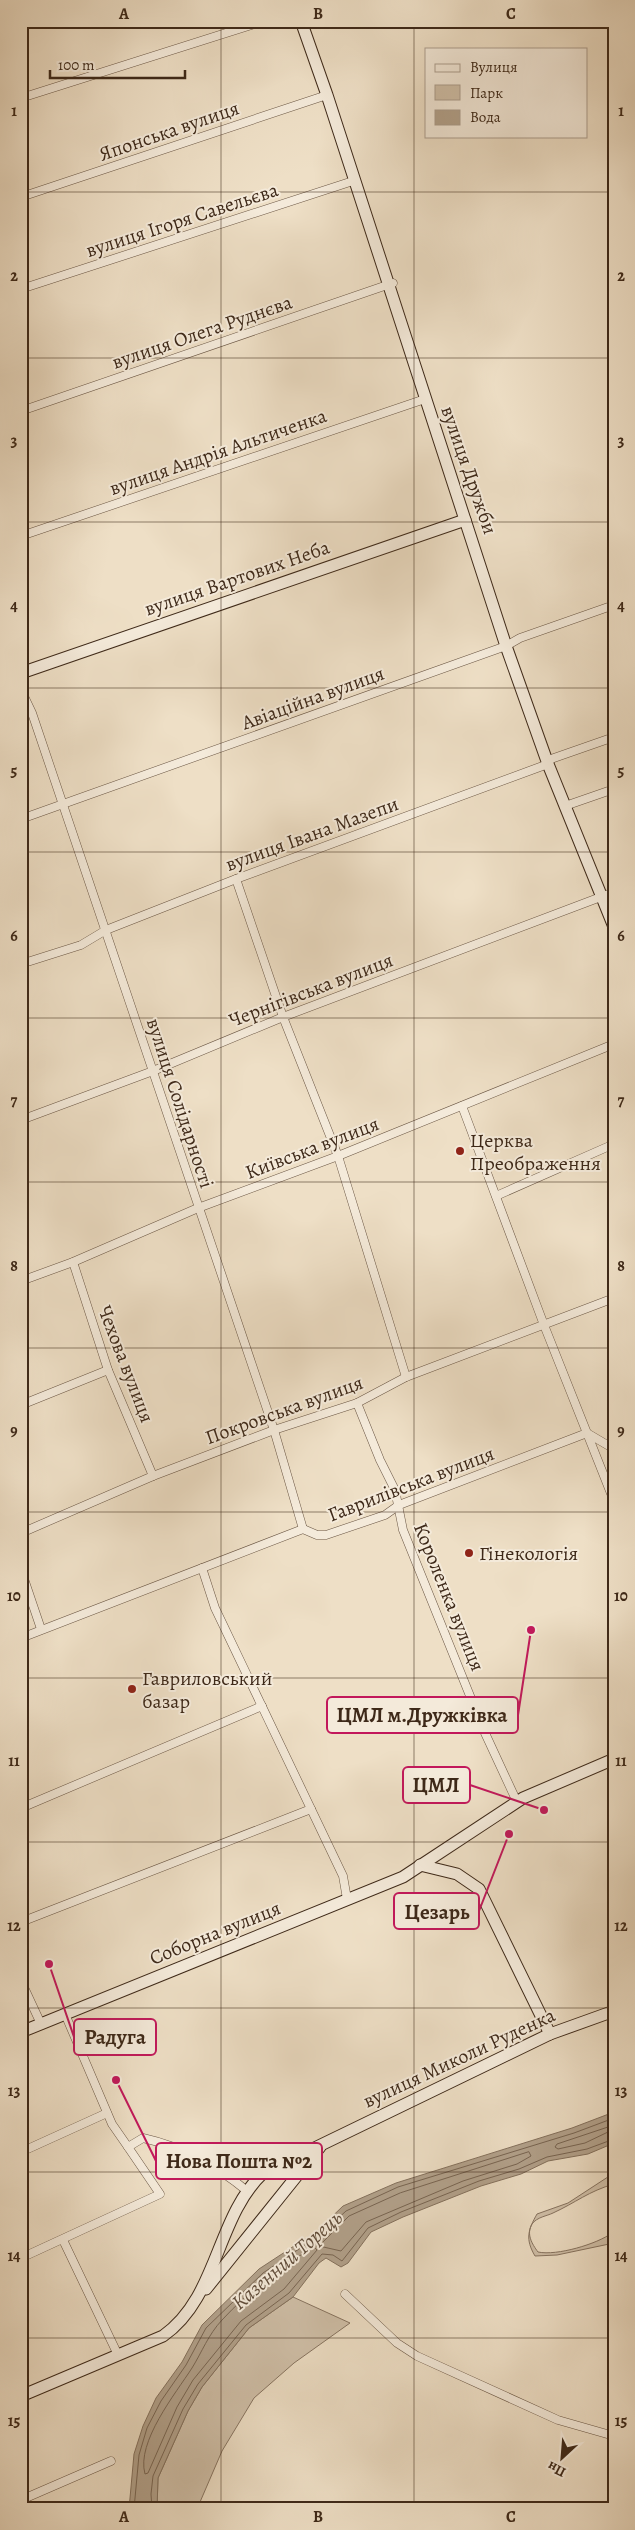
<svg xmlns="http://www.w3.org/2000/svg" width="635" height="2530" viewBox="0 0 635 2530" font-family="Alegreya,serif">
  <rect width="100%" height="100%" fill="#eedfc6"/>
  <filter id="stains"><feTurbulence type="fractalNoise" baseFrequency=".004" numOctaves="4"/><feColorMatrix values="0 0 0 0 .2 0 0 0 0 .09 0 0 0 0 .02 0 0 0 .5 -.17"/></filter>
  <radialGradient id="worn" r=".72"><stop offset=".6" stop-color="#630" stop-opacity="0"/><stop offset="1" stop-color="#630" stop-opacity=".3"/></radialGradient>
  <!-- green -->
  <g fill="#d0c0a9" stroke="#877461">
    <path d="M614,2173v11c-25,7 -39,19 -61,29 -6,3 -16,4 -21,11 -6,10 0,20 6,28 19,4 59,-8 74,-19l2,10 -57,12 -22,1c-10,-17 -7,-26 2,-42l31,-11z"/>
    <polygon points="293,2297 350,2323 294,2363 254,2398 222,2451 197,2509 157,2509 158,2478 188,2411 202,2387 249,2328"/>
  </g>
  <!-- water -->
  <polygon fill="#b2a18b" stroke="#84715d" points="614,2112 614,2143 588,2154 548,2161 521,2174 481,2186 403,2217 371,2232 348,2263 341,2267 326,2258 319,2263 293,2297 249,2328 202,2387 188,2411 158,2478 157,2509 129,2509 134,2454 143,2426 156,2398 182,2362 202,2325 259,2269 317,2231 343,2206 396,2183 572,2128"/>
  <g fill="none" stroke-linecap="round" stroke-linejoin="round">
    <!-- shore -->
    <g stroke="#786552" stroke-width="1">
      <polyline points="614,2125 557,2144 555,2147 558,2149 585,2143 608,2132 614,2132"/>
      <polygon points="529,2152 531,2156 517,2164 463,2181 366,2222 341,2251 319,2246 349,2216 400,2193"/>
      <path d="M314,2247l3,3 -33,39 -43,32 -48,59 -16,27 -29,66 -3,1c-9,-32 31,-81 47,-106 10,-16 16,-33 30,-48 27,-29 58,-53 92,-73z"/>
      <polyline points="134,2509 139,2455 147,2428 161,2401 186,2365 206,2328 263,2273 320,2235 346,2211 398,2187 574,2133 614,2118"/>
      <polyline points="152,2509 151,2494 153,2476 183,2409 198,2384 246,2325 289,2293 322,2254 333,2255 342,2261 368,2228 401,2212 479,2181 519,2169 547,2157 587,2149 614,2139"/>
    </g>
    <!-- street casing -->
    <g stroke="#6a5644" stroke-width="9">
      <g id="street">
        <polyline points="21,98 264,21"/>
        <polyline points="21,197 327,95"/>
        <polyline points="21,289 353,181"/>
        <polyline points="21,411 393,283"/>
        <polyline points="21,536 425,399"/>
        <polyline points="21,690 32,713 274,1430 303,1529"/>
        <polyline points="565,806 614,789"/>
        <polyline points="21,819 506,646 520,638 614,605"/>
        <polyline points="236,879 283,1017 338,1156 406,1377"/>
        <polyline points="21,964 81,945 106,930 236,879 548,764 551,759 614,737"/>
        <polyline points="462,1106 544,1325 614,1501"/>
        <polyline points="21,1120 153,1071 283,1017 614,892"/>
        <polyline points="496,1196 614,1144"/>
        <polyline points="73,1262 108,1370 153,1476"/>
        <polyline points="21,1281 73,1262 198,1208 338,1156 614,1044"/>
        <polyline points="357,1403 380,1460 395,1490 403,1530 485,1733 517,1802"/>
        <polyline points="21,1405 108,1370"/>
        <polyline points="21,1533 153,1476 274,1430 357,1403 406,1377 614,1298"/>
        <polyline points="202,1568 215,1608 343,1876 347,1899"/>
        <polyline points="21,1570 41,1629"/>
        <polyline points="21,1638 303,1529 317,1535 326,1535 385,1515 399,1505 587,1433 609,1446 614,1444"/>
        <polyline points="21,1808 262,1706"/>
        <polyline points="21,1922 311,1809"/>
        <polyline points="21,1981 41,2024"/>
        <path d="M65,2014l47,110 16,23 15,-9c40,9 73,27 104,53"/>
        <polyline points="21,2152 107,2113"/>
        <polyline points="63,2240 118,2355"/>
        <polyline points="21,2258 160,2194 128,2147"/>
        <polyline points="345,2294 397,2343 417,2356 558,2420 614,2436"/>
        <polyline points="21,2500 111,2461"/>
      </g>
    </g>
    <!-- secondary casing -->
    <g stroke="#3e2919" stroke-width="13">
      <g id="secondary">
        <polyline points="301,21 327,95 506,646 548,764 614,927"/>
        <polyline points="21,673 465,520"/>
        <polyline points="420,1865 457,1874 479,1889 550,2034"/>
        <polyline points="21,2032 403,1877 523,1798 614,1759"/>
        <polyline points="206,2289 320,2147"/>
        <path d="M21,2396l142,-60c55,-38 53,-119 100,-163l287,-139 64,-23"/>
      </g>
    </g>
    <!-- street -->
    <use href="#street" stroke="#f4eada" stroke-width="8"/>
    <!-- secondary -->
    <use href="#secondary" stroke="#f4eada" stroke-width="11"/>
  </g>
  <!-- grid -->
  <path fill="none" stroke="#3e2919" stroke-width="1" stroke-opacity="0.55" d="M221,21v2488M414,21v2488M21,192h593M21,358h593M21,522h593M21,688h593M21,852h593M21,1018h593M21,1182h593M21,1348h593M21,1512h593M21,1678h593M21,1842h593M21,2008h593M21,2172h593M21,2338h593"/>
  <!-- markers -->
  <g fill="#8f2418" stroke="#f4eada" stroke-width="2">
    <circle cx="460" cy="1151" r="5"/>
    <circle cx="469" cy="1553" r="5"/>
    <circle cx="132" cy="1689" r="5"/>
  </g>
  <g text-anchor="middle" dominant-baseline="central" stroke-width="4" stroke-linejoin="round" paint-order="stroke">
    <!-- street labels -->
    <g font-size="20" fill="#3e2919" stroke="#f4eada">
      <text transform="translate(169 131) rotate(-19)">Японська вулиця</text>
      <text transform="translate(182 220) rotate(-18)">вулиця Ігоря Савельєва</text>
      <text transform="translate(202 332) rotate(-19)">вулиця Олега Руднєва</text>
      <text transform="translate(218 452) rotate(-19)">вулиця Андрія Альтиченка</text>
      <text transform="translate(469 470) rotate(71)">вулиця Дружби</text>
      <text transform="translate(237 578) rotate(-19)">вулиця Вартових Неба</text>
      <text transform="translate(313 698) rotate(-20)">Авіаційна вулиця</text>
      <text transform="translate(312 834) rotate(-20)">вулиця Івана Мазепи</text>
      <text transform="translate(311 990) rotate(-21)">Чернігівська вулиця</text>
      <text transform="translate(180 1103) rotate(72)">вулиця Солідарності</text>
      <text transform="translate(312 1148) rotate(-21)">Київська вулиця</text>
      <text transform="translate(126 1364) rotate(69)">Чехова вулиця</text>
      <text transform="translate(284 1410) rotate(-20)">Покровська вулиця</text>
      <text transform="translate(411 1484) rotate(-21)">Гаврилівська вулиця</text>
      <text transform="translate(449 1597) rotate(68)">Короленка вулиця</text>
      <text transform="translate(215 1933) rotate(-22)">Соборна вулиця</text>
      <text transform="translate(459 2058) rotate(-25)">вулиця Миколи Руденка</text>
    </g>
    <!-- poi labels -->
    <g font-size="20" fill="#3e2919" stroke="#f4eada" text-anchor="start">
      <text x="470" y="1140">Церква<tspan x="470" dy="23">Преображення</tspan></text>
      <text x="479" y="1553">Гінекологія</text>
      <text x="142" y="1678">Гавриловський<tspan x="142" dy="23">базар</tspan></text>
    </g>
    <!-- water labels -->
    <g font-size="21" font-style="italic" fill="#614d3b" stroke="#f4eada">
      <text transform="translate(287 2260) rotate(-41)">Казенний Торець</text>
    </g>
  </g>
  <!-- callouts -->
  <path fill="none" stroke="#c2185b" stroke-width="2" d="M531 1630L518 1715M544 1810L470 1785M509 1834L479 1911M49 1964L74 2037M116 2080L156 2161"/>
  <g fill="#c2185b" stroke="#f4eada" stroke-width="2">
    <circle cx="531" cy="1630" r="5"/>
    <circle cx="544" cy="1810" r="5"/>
    <circle cx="509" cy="1834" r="5"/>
    <circle cx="49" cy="1964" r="5"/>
    <circle cx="116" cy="2080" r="5"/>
  </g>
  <g fill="#f4eada" stroke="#c2185b" stroke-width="2">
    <rect x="327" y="1697" width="191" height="36" rx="5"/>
    <rect x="403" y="1767" width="67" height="36" rx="5"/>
    <rect x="394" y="1893" width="85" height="36" rx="5"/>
    <rect x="74" y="2019" width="82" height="36" rx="5"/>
    <rect x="156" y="2143" width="166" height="36" rx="5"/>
  </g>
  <g font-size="21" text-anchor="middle" font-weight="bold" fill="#3e2919">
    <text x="422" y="1722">ЦМЛ м.Дружківка</text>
    <text x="436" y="1792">ЦМЛ</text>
    <text x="437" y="1919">Цезарь</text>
    <text x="115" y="2044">Радуга</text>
    <text x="239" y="2168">Нова Пошта №2</text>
  </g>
  <!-- margin -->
  <rect width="635" height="2530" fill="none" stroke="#eedfc6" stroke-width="55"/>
  <!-- legend -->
  <rect x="425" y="48" width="162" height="90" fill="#f4eada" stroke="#ab9d8d"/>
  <rect x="435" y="64" width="25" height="8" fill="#f4eada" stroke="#ab9d8d"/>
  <text x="470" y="72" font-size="15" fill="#3e2919">Вулиця</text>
  <rect x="435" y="85" width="25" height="15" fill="#d0c0a9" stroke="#ab9d8d"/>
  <text x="470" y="98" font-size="15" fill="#3e2919">Парк</text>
  <rect x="435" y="110" width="25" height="15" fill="#b2a18b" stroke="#ab9d8d"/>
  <text x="470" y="122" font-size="15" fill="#3e2919">Вода</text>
  <!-- north arrow -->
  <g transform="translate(562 2458) rotate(206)" stroke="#f4eada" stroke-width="4" paint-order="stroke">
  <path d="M0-4L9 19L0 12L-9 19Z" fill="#3e2919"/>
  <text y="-8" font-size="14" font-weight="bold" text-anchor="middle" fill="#3e2919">Пн</text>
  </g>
  <!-- scale -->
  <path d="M50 70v8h135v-8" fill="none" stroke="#3e2919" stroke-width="2.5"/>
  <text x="58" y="70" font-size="15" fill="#3e2919" stroke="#f4eada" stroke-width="4" paint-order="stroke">100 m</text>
  <rect x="28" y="28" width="580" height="2474" fill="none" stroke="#3e2919" stroke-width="2"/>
  <g font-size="16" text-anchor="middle" font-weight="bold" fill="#3e2919">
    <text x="124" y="19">A</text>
    <text x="318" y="19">B</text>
    <text x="511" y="19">C</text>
    <text x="14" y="116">1</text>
    <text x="621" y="116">1</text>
    <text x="14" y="281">2</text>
    <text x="621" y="281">2</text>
    <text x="14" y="446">3</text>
    <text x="621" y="446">3</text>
    <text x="14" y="611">4</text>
    <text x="621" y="611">4</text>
    <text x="14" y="776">5</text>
    <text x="621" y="776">5</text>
    <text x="14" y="941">6</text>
    <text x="621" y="941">6</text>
    <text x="14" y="1106">7</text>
    <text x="621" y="1106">7</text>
    <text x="14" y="1271">8</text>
    <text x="621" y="1271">8</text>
    <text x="14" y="1436">9</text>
    <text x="621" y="1436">9</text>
    <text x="14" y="1601">10</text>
    <text x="621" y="1601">10</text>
    <text x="14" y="1766">11</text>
    <text x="621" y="1766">11</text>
    <text x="14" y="1931">12</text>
    <text x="621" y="1931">12</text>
    <text x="14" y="2096">13</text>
    <text x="621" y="2096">13</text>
    <text x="14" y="2261">14</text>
    <text x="621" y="2261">14</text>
    <text x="14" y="2426">15</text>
    <text x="621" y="2426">15</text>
    <text x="124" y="2522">A</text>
    <text x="318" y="2522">B</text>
    <text x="511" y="2522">C</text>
  </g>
  <rect width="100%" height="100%" filter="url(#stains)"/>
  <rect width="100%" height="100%" fill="url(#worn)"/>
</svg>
